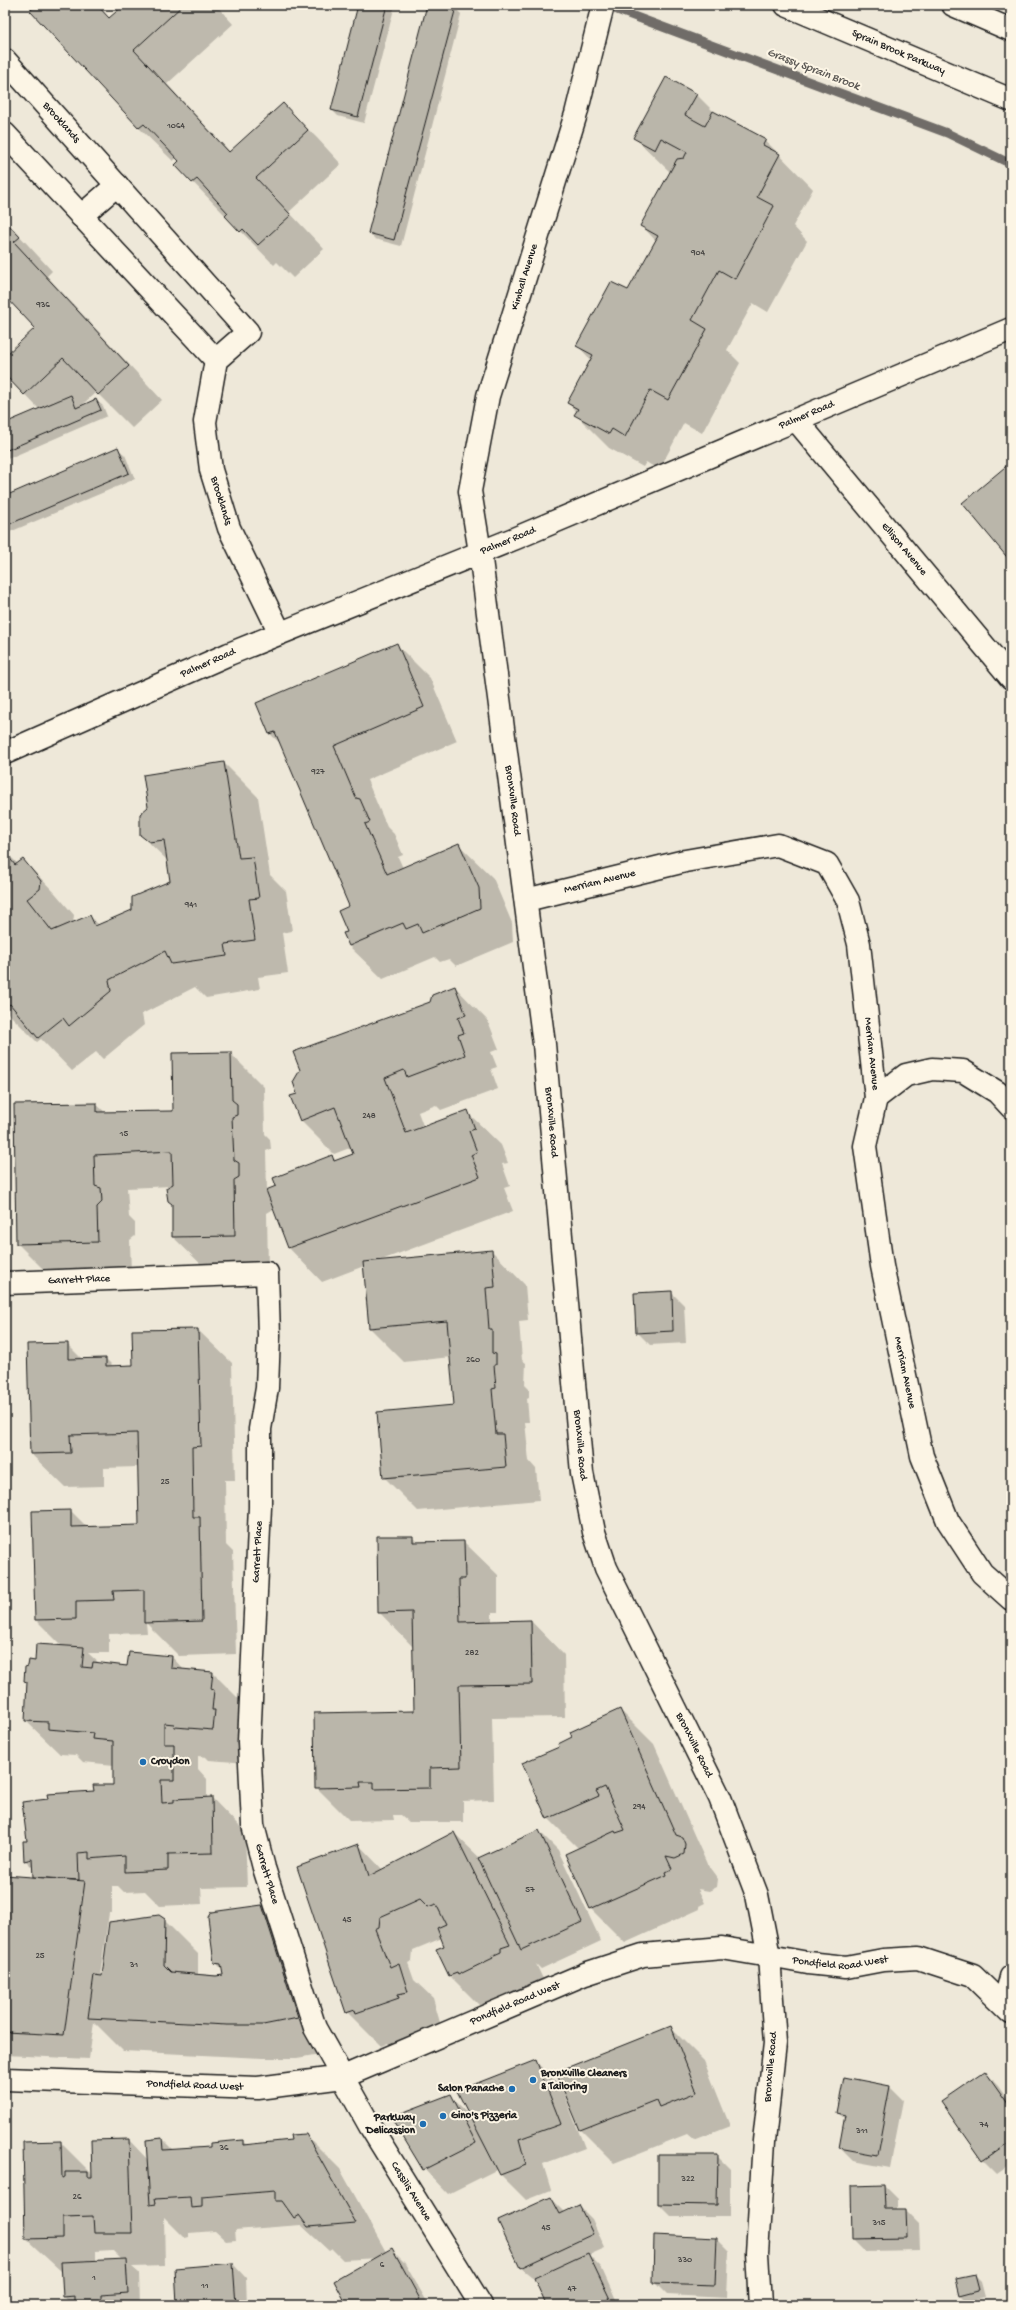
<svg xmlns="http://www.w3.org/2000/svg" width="1016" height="2310" viewBox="0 0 1016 2310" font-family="'Gochi Hand',sans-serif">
  <rect width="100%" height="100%" fill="#eee8d9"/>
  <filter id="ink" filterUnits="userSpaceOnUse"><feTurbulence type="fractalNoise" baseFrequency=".025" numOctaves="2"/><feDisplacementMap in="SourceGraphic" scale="8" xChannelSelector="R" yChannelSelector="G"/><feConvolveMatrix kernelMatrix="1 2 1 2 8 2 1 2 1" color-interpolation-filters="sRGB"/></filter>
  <g filter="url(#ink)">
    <!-- shadow -->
    <g fill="#0003" fill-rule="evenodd">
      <polygon points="37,5 98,5 110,19 125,5 216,5 233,24 167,84 231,153 283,105 317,138 341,164 289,212 324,249 293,278 277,262 274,265 176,165 180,161 177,158 173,161 139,128 32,11"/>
      <polygon points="359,5 395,5 364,123 338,116 332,110"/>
      <polygon points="428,5 443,5 455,8 461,14 401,246 375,239 369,233"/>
      <polygon points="696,94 716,114 765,140 813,189 793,226 807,241 768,312 753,303 727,350 740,363 702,433 684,423 659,470 646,462 643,467 609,448 576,415 577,412 568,403 591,360 578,346 628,292 656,241 642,226 671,173 634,137"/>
      <polygon points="5,220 52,271 47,276 162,400 132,428 96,392 81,406 96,400 103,406 107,416 5,460 5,424 39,409 5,374 5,357 36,328 5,295"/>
      <polygon points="118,449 125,455 135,479 5,534 5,497"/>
      <polygon points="396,644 430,678 457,741 367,780 387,827 394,834 403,855 398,857 403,868 459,845 493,878 512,923 513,942 456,966 449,959 440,962 435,957 383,979 349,946 350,906 281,744 270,734"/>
      <polygon points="224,763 258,797 270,875 286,891 292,931 282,933 288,973 258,977 260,989 206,998 195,987 142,1014 144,1025 103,1059 96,1052 72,1071 41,1039 37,1042 5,1010 5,851 18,864 23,860 56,894 74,915 73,923 90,916 99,925 133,910 171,882 168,861 141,835"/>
      <polygon points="455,987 488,1021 499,1049 491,1052 497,1067 491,1069 498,1089 441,1110 436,1105 418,1112 424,1128 467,1112 501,1145 508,1163 502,1164 510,1186 504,1188 513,1211 376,1262 492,1251 525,1285 528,1320 519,1321 522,1360 526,1363 525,1385 529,1389 529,1398 527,1399 529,1422 525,1422 529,1461 536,1469 539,1500 418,1511 384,1477 456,1406 451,1357 404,1362 370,1328 364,1266 322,1282 289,1248 273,1205 272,1210 267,1213 268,1269 207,1270 173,1237 173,1205 168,1201 172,1186 127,1188 129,1217 135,1223 135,1236 130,1240 131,1275 51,1277 17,1243 96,1104 106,1113 174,1112 230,1053 264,1087 265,1134 270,1139 271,1149 266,1151 267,1191 278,1187 332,1157 337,1161 354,1155 352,1147 334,1154 300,1120 299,1094"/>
      <polygon points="671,1292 684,1305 686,1343 650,1345 637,1332"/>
      <polygon points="198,1330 232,1363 235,1480 225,1480 226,1545 233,1552 236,1654 179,1656 146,1623 147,1633 109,1634 109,1653 88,1653 100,1664 128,1667 172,1657 185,1671 213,1673 247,1707 247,1763 209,1760 206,1757 198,1756 198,1769 207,1779 207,1798 212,1798 245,1832 247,1887 201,1888 202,1904 160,1906 145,1891 124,1892 118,1886 112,1886 112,1913 109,1913 100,1976 103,1977 164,1920 198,1954 198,1974 225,1976 223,1970 215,1962 262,1906 296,1940 331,2052 297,2058 262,2058 123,2051 94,2022 89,2059 5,2055 5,1876 36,1878 34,1869 25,1860 28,1842 96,1792 114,1786 114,1765 83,1762 76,1755 60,1754 26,1721 28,1684 25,1681 36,1662 62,1646 36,1620 71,1511 88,1528 140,1526 138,1467 104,1468 104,1486 65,1487 31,1454 67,1344 83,1360 106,1359 114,1367 134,1366 133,1331"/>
      <polygon points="412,1537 418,1543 464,1542 498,1575 498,1612 492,1612 492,1622 531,1621 564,1655 565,1717 492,1718 494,1800 463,1801 463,1822 409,1822 401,1815 393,1815 394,1820 350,1821 316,1787 415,1712 413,1647 379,1612"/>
      <polygon points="620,1710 654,1744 707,1864 718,1879 717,1887 709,1891 698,1889 705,1903 699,1906 700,1909 625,1943 591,1909 567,1854 579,1849 548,1818 561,1747"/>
      <polygon points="539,1831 558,1850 601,1941 541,1969 536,1964 543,1979 534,1982 534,1985 484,2010 450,1976 437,1950 446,1946 442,1938 413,1950 412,1961 408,1963 414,1980 433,1998 441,2026 390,2046 388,2043 381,2046 347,2012 359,1845 383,1870 454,1833 480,1858"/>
      <polygon points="670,2027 704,2061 730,2126 694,2140 687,2134 614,2163 580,2129"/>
      <polygon points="536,2062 561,2086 585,2148 543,2164 551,2190 526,2200 501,2175 498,2169 448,2194 424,2169 450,2096 470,2115"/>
      <polygon points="985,2072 998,2085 1011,2104 1011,2163 997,2173 984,2160"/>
      <polygon points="890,2087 903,2100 890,2168 853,2161 840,2148 845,2119 838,2113"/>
      <path d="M306,2135l34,34 46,83 5,-3 13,13 25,43h-81l29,-47 -34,2 -11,-11 -3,2 -28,-26 -66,5 1,10 -10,1 -11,-10 -26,2v4l-4,1 -21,-21 1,49 -33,1 7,6 1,32h-68l-8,-8 -2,-25 -36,-33 34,-97 33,33 36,-35 19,20 14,-21 11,11 38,-2 31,-7 5,4 45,-4zM112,2250l10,10 -26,2v-11z"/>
      <polygon points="717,2156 730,2169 730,2217 672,2217 659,2204"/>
      <polygon points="884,2186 897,2199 897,2210 906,2210 919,2223 920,2250 866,2251 853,2238"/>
      <polygon points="551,2198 565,2212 579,2206 592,2219 605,2248 589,2255 601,2267 618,2305 547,2305 536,2280 521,2268 500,2222"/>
      <polygon points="716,2239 729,2252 727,2298 667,2295 654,2282"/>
      <polygon points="233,2264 246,2278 247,2305 178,2305"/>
      <polygon points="975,2276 981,2282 985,2297 967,2301 961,2295"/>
    </g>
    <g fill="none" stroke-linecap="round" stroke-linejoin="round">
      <!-- stream -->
      <polyline stroke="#6f6c67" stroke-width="9" points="604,5 947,133 1011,164"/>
    </g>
    <!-- building -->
    <g fill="#bab6aa" stroke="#1c1c1c">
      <polygon points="36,5 97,5 109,18 124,5 183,5 134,50 229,152 283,103 308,130 256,178 291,215 258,245 243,229 240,232 225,216 228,213 197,179 192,183 175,165 179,161 144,124 139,128 30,11"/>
      <polygon points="358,5 387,5 358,117 331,110"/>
      <polygon points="427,5 456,7 394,240 368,233"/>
      <polygon points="666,77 697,94 685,115 705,126 713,111 766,139 763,145 780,154 757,197 774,206 735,279 719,270 692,320 707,329 668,400 650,390 625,437 612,429 609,434 574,415 578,409 567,403 593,355 576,346 611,282 628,290 658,236 640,226 677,159 684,158 687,152 661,138 655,150 633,138"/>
      <polygon points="5,221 20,237 14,242 129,366 98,395 63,358 24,395 5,375 5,356 35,328 5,296"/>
      <polygon points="71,395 76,408 96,399 101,410 5,451 5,423"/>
      <polygon points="118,447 129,473 5,526 5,496"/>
      <polygon points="1011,462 1011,562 962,503"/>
      <polygon points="397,643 424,707 334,746 356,798 360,799 370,822 365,824 387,874 459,843 479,888 480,908 422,933 418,924 406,929 403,923 349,946 343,933 347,932 338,911 349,906 275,732 269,734 256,703"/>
      <polygon points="224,762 239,858 253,857 259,898 249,899 255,940 225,944 227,956 171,964 165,951 109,980 111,991 69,1026 63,1018 38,1038 10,1004 5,1008 5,852 15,865 23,859 41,881 40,889 27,899 52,931 90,915 95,926 132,910 132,897 170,881 164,840 149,842 140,835 140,814 148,807 143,775"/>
      <polygon points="455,986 466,1015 458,1018 464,1033 458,1035 465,1055 407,1077 404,1070 385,1078 406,1133 468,1110 475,1129 469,1131 477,1152 471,1155 480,1177 288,1248 266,1190 276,1186 273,1178 332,1155 334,1161 353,1154 335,1107 300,1121 290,1096 297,1094 293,1082 300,1070 293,1052 430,1002 432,995"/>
      <polygon points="231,1052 232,1100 237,1104 237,1115 232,1117 234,1160 239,1163 239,1177 234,1180 235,1236 172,1237 172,1204 168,1201 166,1188 173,1184 172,1151 94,1155 95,1186 101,1188 102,1202 97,1207 98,1242 16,1244 14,1104 97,1103 97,1112 173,1111 172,1053"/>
      <polygon points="492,1250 495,1287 486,1288 489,1329 492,1329 492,1353 496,1354 496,1365 494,1365 496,1388 492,1389 496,1434 503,1434 506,1467 383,1478 377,1412 454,1405 447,1321 369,1328 363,1262"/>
      <polygon points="672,1291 673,1331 636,1333 634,1293"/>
      <polygon points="198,1329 201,1446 192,1447 193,1517 200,1517 202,1621 144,1623 144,1590 113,1591 114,1600 76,1601 76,1619 35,1620 32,1511 71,1510 71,1527 139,1525 137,1433 70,1435 71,1453 30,1454 27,1344 68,1343 68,1359 106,1358 106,1366 133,1365 132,1330"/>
      <polygon points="377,1536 413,1536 413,1542 464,1541 465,1579 459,1579 460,1622 531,1620 532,1684 459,1685 461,1767 430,1768 430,1788 374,1789 374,1782 360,1782 361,1787 315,1788 314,1713 414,1711 412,1612 378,1613"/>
      <polygon points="36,1644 84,1647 82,1667 92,1668 93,1662 127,1666 129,1652 172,1656 171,1668 213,1672 211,1689 214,1690 212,1710 215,1710 213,1730 175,1727 174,1724 164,1723 164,1744 174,1744 174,1780 161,1780 162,1803 174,1802 174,1799 212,1797 213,1853 168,1854 168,1870 125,1872 125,1856 89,1859 89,1852 78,1853 79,1880 33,1877 32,1859 24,1861 23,1841 27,1841 22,1802 48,1799 47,1794 94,1791 93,1785 113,1785 113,1741 92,1739 93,1733 48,1729 48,1722 25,1721 27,1682 24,1681 25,1667 28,1666 29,1660 35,1661"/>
      <polygon points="620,1709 676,1835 682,1837 685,1844 684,1854 675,1858 666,1856 672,1869 666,1872 667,1875 590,1909 565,1854 615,1831 616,1833 625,1830 605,1787 596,1791 599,1796 547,1819 522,1763 559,1747 558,1744 572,1737 570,1732"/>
      <polygon points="539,1830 582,1922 521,1950 478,1858"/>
      <polygon points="454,1832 510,1945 501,1948 501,1952 492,1956 493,1958 458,1975 457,1973 449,1976 436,1949 444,1946 437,1928 446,1924 436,1904 428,1907 420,1899 380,1917 379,1927 375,1929 390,1967 399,1963 408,1992 398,1994 399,1998 356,2013 355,2010 346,2013 297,1867 359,1844 369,1876"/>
      <polygon points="5,1875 85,1881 64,2035 5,2032"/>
      <polygon points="262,1905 298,2018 263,2025 227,2025 88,2018 94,1975 102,1976 109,1922 159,1915 165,1919 164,1965 171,1972 216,1976 223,1975 221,1964 214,1963 208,1917 211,1912"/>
      <polygon points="671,2026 697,2092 659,2107 656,2100 580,2130 556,2072"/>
      <polygon points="536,2060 561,2124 519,2139 526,2165 500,2175 457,2091"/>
      <polygon points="985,2071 1011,2108 1011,2142 983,2161 941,2101"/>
      <polygon points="844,2077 890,2086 877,2155 839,2148 845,2115 837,2113"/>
      <polygon points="451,2094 476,2143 423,2170 391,2117"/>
      <polygon points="306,2134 356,2223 308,2227 299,2215 294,2218 282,2201 275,2201 275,2191 202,2197 202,2207 191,2208 190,2197 155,2199 156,2204 150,2205 146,2140 162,2138 163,2150 210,2147 210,2143 243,2140 243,2145 291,2140 290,2135"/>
      <polygon points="129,2139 132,2233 94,2233 93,2216 63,2217 63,2238 25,2239 23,2142 61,2141 62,2178 65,2177 65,2172 88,2172 88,2177 92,2177 91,2140"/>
      <polygon points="658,2155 718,2155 717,2205 658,2204"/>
      <polygon points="884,2185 885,2209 906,2209 907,2238 852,2239 851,2186"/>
      <polygon points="551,2197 560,2214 579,2205 593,2234 520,2268 498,2221"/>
      <polygon points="654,2235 717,2238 715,2285 653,2283"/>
      <polygon points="392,2248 420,2299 409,2305 347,2305 334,2281"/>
      <polygon points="588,2253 610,2299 598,2305 546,2305 534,2278"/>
      <polygon points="126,2259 128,2293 101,2295 101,2305 75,2305 75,2296 63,2297 61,2262"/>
      <polygon points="233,2263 236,2305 177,2305 175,2268"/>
      <polygon points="975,2275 979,2290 960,2295 956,2279"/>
    </g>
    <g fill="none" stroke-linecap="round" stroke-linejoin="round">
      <!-- minor casing -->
      <g stroke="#1c1c1c" stroke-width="25">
        <g id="minor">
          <path id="s1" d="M5,60l243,272 -32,28 -11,62 6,48 18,58 51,105"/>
          <polyline points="5,134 216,360"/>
          <polyline points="81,216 117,185"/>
          <path id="s2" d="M797,421l214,257"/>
          <path id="s3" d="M526,900l159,-39 93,-16 49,19 21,37 11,43 17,154 -11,48 17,120 40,190 26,65 34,52 29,26"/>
          <polyline points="876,1098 906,1075 932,1069 963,1071 997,1092 1011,1107"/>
          <path id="s4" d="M5,1283l262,-10 2,62 -2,53 -7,41v78l-11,235 4,83 11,43 51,160 55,98 111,179"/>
          <path id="s5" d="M769,1956l39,7 38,4 37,-7 35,-2 55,18 38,37"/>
          <polyline points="1004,2005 1011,1977"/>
        </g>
      </g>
      <!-- tertiary casing -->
      <g stroke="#1c1c1c" stroke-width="25">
        <g id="tertiary">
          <path id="s6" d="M603,5l-27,109 -88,282 -18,95 10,61 64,492 38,429 12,59 12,36 114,230 37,97 12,61 6,87 -11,98 -7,112 3,52"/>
          <path id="s7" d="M5,753l224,-99 287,-116 495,-209"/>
          <path id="s8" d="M5,2079l253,9 85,-11 242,-103 58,-19 79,-7 47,8"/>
        </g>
      </g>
      <!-- motorway casing -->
      <g stroke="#1c1c1c" stroke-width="25">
        <g id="motorway">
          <path id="s9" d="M786,5l225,95"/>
          <polyline points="953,5 1011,30"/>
        </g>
      </g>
      <!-- minor -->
      <use href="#minor" stroke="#fcf5e5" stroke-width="22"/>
      <!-- tertiary -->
      <use href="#tertiary" stroke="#fcf5e5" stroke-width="22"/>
      <!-- motorway -->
      <use href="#motorway" stroke="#fcf5e5" stroke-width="22"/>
    </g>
  </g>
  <!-- markers -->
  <g fill="#1f6fb2" stroke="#fcf5e5" stroke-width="1.5">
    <circle cx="143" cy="1762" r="4"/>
    <circle cx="533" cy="2080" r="4"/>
    <circle cx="512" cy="2089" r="4"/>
    <circle cx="443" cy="2116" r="4"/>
    <circle cx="423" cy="2124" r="4"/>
  </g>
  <g text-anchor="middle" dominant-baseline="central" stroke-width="4" stroke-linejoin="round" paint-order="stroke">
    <!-- number labels -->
    <g font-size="9" fill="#444240">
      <text x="176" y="126">1064</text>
      <text x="698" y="253">904</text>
      <text x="43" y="305">936</text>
      <text x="318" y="772">927</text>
      <text x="191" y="905">941</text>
      <text x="369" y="1116">248</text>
      <text x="124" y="1134">15</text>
      <text x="473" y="1360">260</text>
      <text x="165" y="1482">25</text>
      <text x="472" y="1653">282</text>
      <text x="639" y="1807">294</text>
      <text x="530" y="1890">57</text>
      <text x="347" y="1920">45</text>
      <text x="40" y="1956">25</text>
      <text x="134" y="1965">31</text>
      <text x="984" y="2125">74</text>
      <text x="862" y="2131">311</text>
      <text x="224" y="2148">36</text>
      <text x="688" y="2179">322</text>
      <text x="77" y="2197">26</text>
      <text x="879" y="2223">315</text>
      <text x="546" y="2228">45</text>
      <text x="685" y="2260">330</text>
      <text x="382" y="2265">6</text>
      <text x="94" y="2278">1</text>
      <text x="205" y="2286">11</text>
      <text x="572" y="2289">47</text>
    </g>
    <!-- street labels -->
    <g font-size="11" fill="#1c1c1c" stroke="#fcf5e5">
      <text stroke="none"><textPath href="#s9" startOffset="122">Sprain Brook Parkway</textPath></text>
      <text stroke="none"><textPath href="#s1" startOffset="84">Brooklands</textPath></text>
      <text transform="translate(525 277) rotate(-73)">Kimball Avenue</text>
      <text stroke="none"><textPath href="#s7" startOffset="870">Palmer Road</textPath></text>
      <text stroke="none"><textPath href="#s1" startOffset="551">Brooklands</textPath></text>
      <text stroke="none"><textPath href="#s7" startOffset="546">Palmer Road</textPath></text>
      <text stroke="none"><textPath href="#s2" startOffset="167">Ellison Avenue</textPath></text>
      <text stroke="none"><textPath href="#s7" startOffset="222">Palmer Road</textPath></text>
      <text stroke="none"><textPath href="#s6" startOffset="817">Bronxville Road</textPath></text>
      <text stroke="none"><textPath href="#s3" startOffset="76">Merriam Avenue</textPath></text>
      <text stroke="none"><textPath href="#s3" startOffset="508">Merriam Avenue</textPath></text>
      <text stroke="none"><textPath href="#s6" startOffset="1141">Bronxville Road</textPath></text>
      <text stroke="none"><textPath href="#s4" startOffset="74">Garrett Place</textPath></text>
      <text stroke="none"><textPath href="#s3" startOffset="832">Merriam Avenue</textPath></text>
      <text stroke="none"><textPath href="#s6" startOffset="1465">Bronxville Road</textPath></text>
      <text transform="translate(258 1552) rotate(-87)">Garrett Place</text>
      <text stroke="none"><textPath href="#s6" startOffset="1789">Bronxville Road</textPath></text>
      <text stroke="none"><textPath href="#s4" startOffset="866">Garrett Place</textPath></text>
      <text stroke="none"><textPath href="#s5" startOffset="72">Pondfield Road West</textPath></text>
      <text stroke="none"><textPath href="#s8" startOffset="526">Pondfield Road West</textPath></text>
      <text transform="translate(771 2067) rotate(-85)">Bronxville Road</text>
      <text stroke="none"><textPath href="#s8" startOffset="190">Pondfield Road West</textPath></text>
      <text stroke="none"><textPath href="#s4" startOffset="1217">Cassilis Avenue</textPath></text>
    </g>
    <!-- poi labels -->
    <g font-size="11" font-weight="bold" fill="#1c1c1c" stroke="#fcf5e5" text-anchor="start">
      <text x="151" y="1762">Croydon</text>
      <text x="541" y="2074">Bronxville Cleaners<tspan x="541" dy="13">&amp; Tailoring</tspan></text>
      <text x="504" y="2089" text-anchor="end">Salon Panache</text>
      <text x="451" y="2116">Gino's Pizzeria</text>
      <text x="415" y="2118" text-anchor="end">Parkway<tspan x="415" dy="13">Delicassion</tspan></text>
    </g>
    <!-- water labels -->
    <g font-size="12" font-style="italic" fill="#5b5854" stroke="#fcf5e5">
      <text transform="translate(813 70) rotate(21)">Grassy Sprain Brook</text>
    </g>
  </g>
  <!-- margin -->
  <rect width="1016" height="2310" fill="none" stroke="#fcf5e5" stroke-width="20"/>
  <rect x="10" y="10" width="996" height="2290" fill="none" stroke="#1c1c1c" stroke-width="1.5" filter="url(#ink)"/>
</svg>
